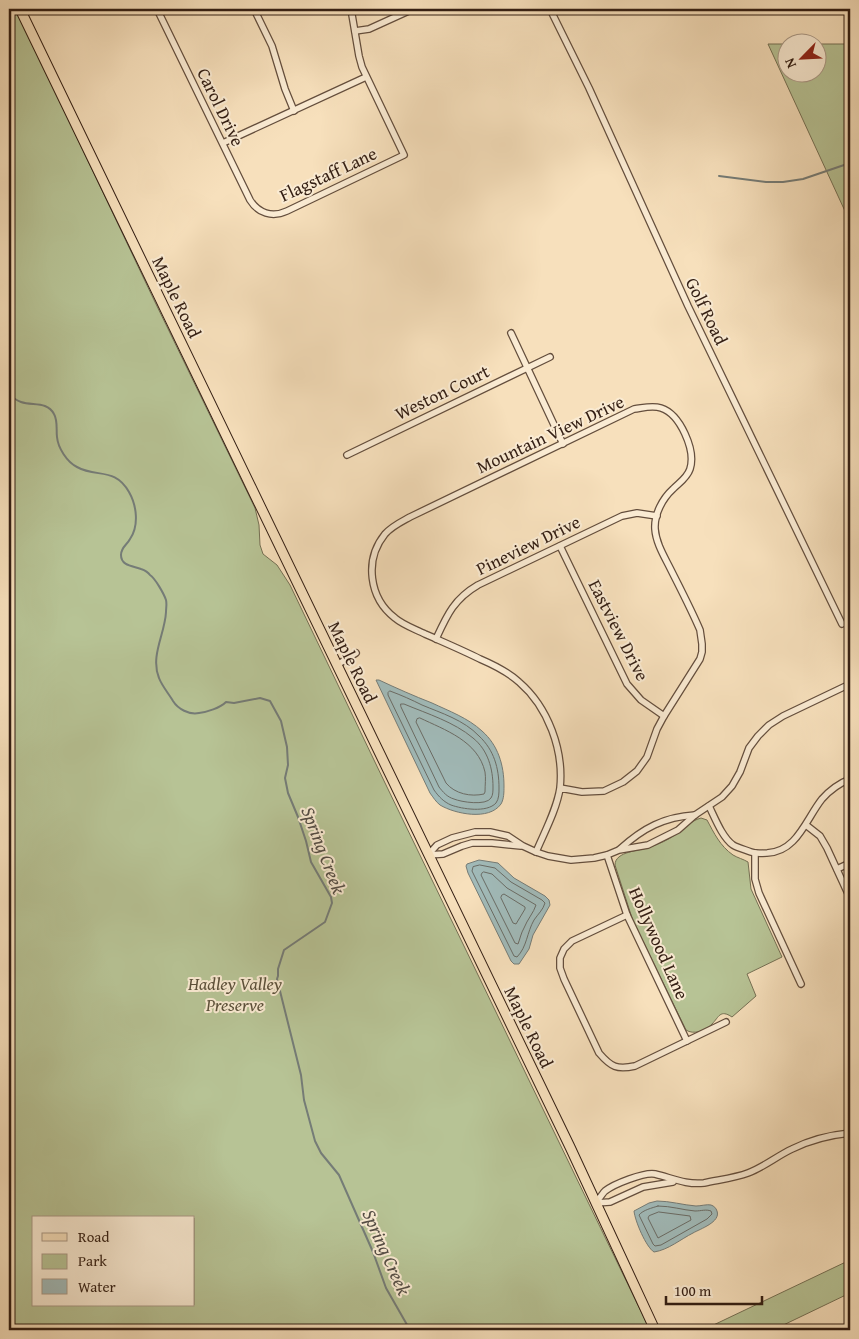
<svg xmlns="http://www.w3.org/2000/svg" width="859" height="1339" viewBox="0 0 859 1339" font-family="'Gentium Book Plus',serif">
  <rect width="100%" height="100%" fill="#f7e0bc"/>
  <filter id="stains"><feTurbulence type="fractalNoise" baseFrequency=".004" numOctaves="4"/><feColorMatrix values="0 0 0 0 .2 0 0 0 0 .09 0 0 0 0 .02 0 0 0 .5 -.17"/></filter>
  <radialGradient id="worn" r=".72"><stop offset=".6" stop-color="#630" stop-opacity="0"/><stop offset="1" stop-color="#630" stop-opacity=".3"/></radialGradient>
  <!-- green -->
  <g fill="#b7c395" stroke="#757054" fill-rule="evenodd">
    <path d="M9,9h7l138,291 101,208 4,17 1,20 3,9 14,11 13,20 96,200 264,545h-641zM34,1218h160v87h-160z"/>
    <polygon points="768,44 786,44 786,72 816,72 817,44 850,44 850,222"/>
    <path d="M701,818l6,2c7,13 13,26 26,35 5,3 10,4 15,7l3,27 31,68 -35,17 9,22 -24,21c-12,-8 -13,0 -20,7 -6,7 -19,11 -26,6l-53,-109 -18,-56c0,-14 25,-14 35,-18 9,-3 18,-7 25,-12 9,-6 15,-14 26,-17z"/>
    <polygon points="850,1260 850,1293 773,1330 703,1330"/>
  </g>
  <!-- water -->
  <g fill="#a1bbba" stroke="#757c77">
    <path d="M376,680h3c17,8 35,16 53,23 17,8 36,15 50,28 16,14 22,34 22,55 0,6 0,13 -3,18 -12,17 -46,10 -61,1 -4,-3 -7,-8 -10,-12z"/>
    <polygon points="479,860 498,863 514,878 545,896 549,900 550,905 533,935 529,949 519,964 514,964 511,961 468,873 466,866 467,864"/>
    <path d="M657,1201c13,0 26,4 39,5 5,0 11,-2 15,-1 3,1 5,3 6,6 4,11 -17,18 -24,22 -12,6 -25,17 -39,19 -8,-5 -19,-31 -20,-41l15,-8z"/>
  </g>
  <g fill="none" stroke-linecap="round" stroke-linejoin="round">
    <!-- shore -->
    <g stroke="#6a6c66" stroke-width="1">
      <path d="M390,691c11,4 22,9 32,14 19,8 42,15 57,31 15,14 20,32 20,52 0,5 0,11 -3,15 -9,10 -34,6 -45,2 -7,-3 -12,-8 -17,-15l-46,-95v-2z"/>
      <path d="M401,704h3c24,10 50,18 69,34 15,12 20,31 20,49 0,4 0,8 -2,11 -5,8 -30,4 -37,1 -7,-2 -11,-7 -15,-12l-38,-80z"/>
      <path d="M420,718c25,12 58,23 65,54 1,6 0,13 0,20l-1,2c-13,3 -29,0 -38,-11l-30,-61 1,-3z"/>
      <path d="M480,865l15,3 16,14 31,18 3,3c-2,7 -7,11 -11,17 -7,12 -7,27 -17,37l-3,-1 -42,-85 1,-4z"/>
      <path d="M484,872l8,2 15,14 29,17c-2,7 -9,15 -12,23 -3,5 -4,11 -6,16l-3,-1 -34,-68 1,-2z"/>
      <polygon points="502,895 504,894 525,907 525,909 516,924 513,923 501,898"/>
      <path d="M658,1206c13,0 25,4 37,5 6,0 11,-2 16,0l1,3 -5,5 -46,26 -6,1 -2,-2 -14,-29c4,-5 13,-7 19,-9z"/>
      <polygon points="659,1212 690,1216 691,1220 658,1238 648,1218 649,1216"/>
    </g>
    <!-- stream -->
    <g stroke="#757c77" stroke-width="2">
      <polyline points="719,176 766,182 783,182 803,179 850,163"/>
      <path d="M9,393c3,4 6,7 12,9 12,4 26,-1 33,12 4,7 2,15 3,23 1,11 10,25 20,30 20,11 38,0 52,25 8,14 10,34 1,47 -3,6 -9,8 -9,16 0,11 12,11 20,14 3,1 7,3 9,6 5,3 14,19 16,25 1,4 0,8 0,12 -1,22 -16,44 -7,66 3,8 10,16 14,23 5,8 16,14 26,12 8,-1 21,-5 27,-11l8,1 26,-5 10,3 11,20 6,26 1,18 -3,13 3,15 10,24 8,24 5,21 20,35 1,6 -7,19 -41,28 -6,19v7l-1,3 24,96 3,25 11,41 6,12 18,22 34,77 13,36 24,42"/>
    </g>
    <!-- minor casing -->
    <g stroke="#644e3d" stroke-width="8">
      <g id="minor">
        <path d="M157,9l93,191c8,13 22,18 37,11l117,-56 -42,-88 -3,-11 -8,-47"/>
        <polyline points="254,9 272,46 285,89 294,111"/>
        <polyline points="550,9 589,88 688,306 842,624"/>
        <polyline points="355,31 369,29 413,9"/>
        <polyline points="223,143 366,77"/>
        <polyline points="511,333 563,444"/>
        <polyline points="347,455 550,357"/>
        <polyline points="560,546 627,684 641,700 664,716"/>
        <path d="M436,639c11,-24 18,-40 42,-54l144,-69 15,-3 20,3"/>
        <polyline points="337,665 356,653"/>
        <path d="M709,806c6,12 13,31 24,39 5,3 13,5 18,7 5,2 10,1 16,1 30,-1 39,-34 55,-54 8,-9 18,-16 28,-20"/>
        <polyline points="806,825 820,836 827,848 850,898"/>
        <path d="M620,849c23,-21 44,-32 75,-34"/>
        <path d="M536,852c8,-19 21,-43 24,-64 4,-38 -12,-81 -41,-106 -11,-10 -25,-17 -39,-23 -18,-9 -37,-17 -55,-25 -10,-5 -22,-9 -30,-16 -26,-20 -31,-58 -10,-84 7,-8 16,-12 25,-17l224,-108c9,-1 18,-4 27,-1 19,6 35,42 29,61 -3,9 -10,13 -17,20 -10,9 -19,25 -18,40 1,14 9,27 15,39 10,20 21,41 30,62l2,14v8l-2,7 -36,57 -7,13 -10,28 -10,14 -14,11 -19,9 -22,1 -22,-4"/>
        <polyline points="755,853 755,879 759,893 801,984"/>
        <polyline points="428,855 437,845 452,838 475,832 490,832 508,836 523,846 536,852 548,856 571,860 594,858 607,855 619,850 648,845 678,830 695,815 722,797 732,786 740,772 749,748 758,736 769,725 783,716 850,684"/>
        <polyline points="428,855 443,854 462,846 472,843 492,843 521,846"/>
        <polyline points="607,855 627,915 687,1041"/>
        <polyline points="837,869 850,863"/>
        <path d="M627,915l-55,26 -8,8 -4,9v10l4,11 35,74c12,14 18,17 36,13l91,-44"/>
        <path d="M596,1203c3,-4 6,-9 9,-12 9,-7 39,-19 50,-17 17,4 31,11 49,9 13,-3 31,-5 44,-10 16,-6 29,-17 44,-24 18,-9 38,-14 58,-16"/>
        <polyline points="596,1203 610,1202 643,1187 673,1182"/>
      </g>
    </g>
    <!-- primary casing -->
    <g stroke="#331e13" stroke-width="11">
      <polyline id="primary" points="20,9 570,1147 655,1330"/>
    </g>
    <!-- minor -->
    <use href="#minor" stroke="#faebd3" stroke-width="5.5"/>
    <!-- primary -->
    <use href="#primary" stroke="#f7e0bc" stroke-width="9"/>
  </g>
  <g text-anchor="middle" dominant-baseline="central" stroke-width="4" stroke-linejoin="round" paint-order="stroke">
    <!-- street labels -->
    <g font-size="18" fill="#331e13" stroke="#faebd3">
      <text transform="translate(221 107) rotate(64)">Carol Drive</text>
      <text transform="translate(328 174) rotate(-25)">Flagstaff Lane</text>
      <text transform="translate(177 297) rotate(64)">Maple Road</text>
      <text transform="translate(707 311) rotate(64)">Golf Road</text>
      <text transform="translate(442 392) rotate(-26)">Weston Court</text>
      <text transform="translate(550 434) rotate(-25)">Mountain View Drive</text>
      <text transform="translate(528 545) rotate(-26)">Pineview Drive</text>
      <text transform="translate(619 630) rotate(63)">Eastview Drive</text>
      <text transform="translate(353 662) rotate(64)">Maple Road</text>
      <text transform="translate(659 943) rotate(66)">Hollywood Lane</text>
      <text transform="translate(529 1027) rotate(64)">Maple Road</text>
    </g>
    <!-- park labels -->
    <g font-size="18" font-style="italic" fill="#5b503a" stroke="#faebd3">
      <text x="235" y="983">Hadley Valley<tspan x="235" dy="21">Preserve</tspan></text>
    </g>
    <!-- water labels -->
    <g font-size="19" font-style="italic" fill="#544d45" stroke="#faebd3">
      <text transform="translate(324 850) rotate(69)">Spring Creek</text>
      <text transform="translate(387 1252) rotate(66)">Spring Creek</text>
    </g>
  </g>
  <!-- margin -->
  <rect width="859" height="1339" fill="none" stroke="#f7e0bc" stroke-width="30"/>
  <rect x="10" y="10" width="839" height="1319" fill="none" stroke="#331e13" stroke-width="2.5"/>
  <rect x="15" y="15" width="829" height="1309" fill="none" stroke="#331e13"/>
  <!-- legend -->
  <rect x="32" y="1216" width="162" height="90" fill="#faebd3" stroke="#aa9986"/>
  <rect x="42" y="1233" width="25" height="8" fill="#f7e0bc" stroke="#aa9986"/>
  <text x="78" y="1242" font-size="15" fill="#331e13">Road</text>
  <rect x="42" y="1254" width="25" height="15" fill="#b7c395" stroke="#aa9986"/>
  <text x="78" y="1266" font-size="15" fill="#331e13">Park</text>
  <rect x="42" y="1279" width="25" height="15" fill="#a1bbba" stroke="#aa9986"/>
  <text x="78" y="1292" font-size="15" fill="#331e13">Water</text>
  <!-- north arrow -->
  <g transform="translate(802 58) rotate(246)"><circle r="24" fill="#faebd3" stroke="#aa9986"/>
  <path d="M0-4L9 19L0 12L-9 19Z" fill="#8f2418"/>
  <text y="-8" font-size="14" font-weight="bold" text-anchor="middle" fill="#331e13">N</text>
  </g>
  <!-- scale -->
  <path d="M666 1296v8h96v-8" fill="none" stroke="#331e13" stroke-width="2.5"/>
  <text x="674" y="1296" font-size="15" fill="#331e13" stroke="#faebd3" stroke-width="4" paint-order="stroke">100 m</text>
  <rect width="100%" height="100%" filter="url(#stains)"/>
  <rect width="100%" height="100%" fill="url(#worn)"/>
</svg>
